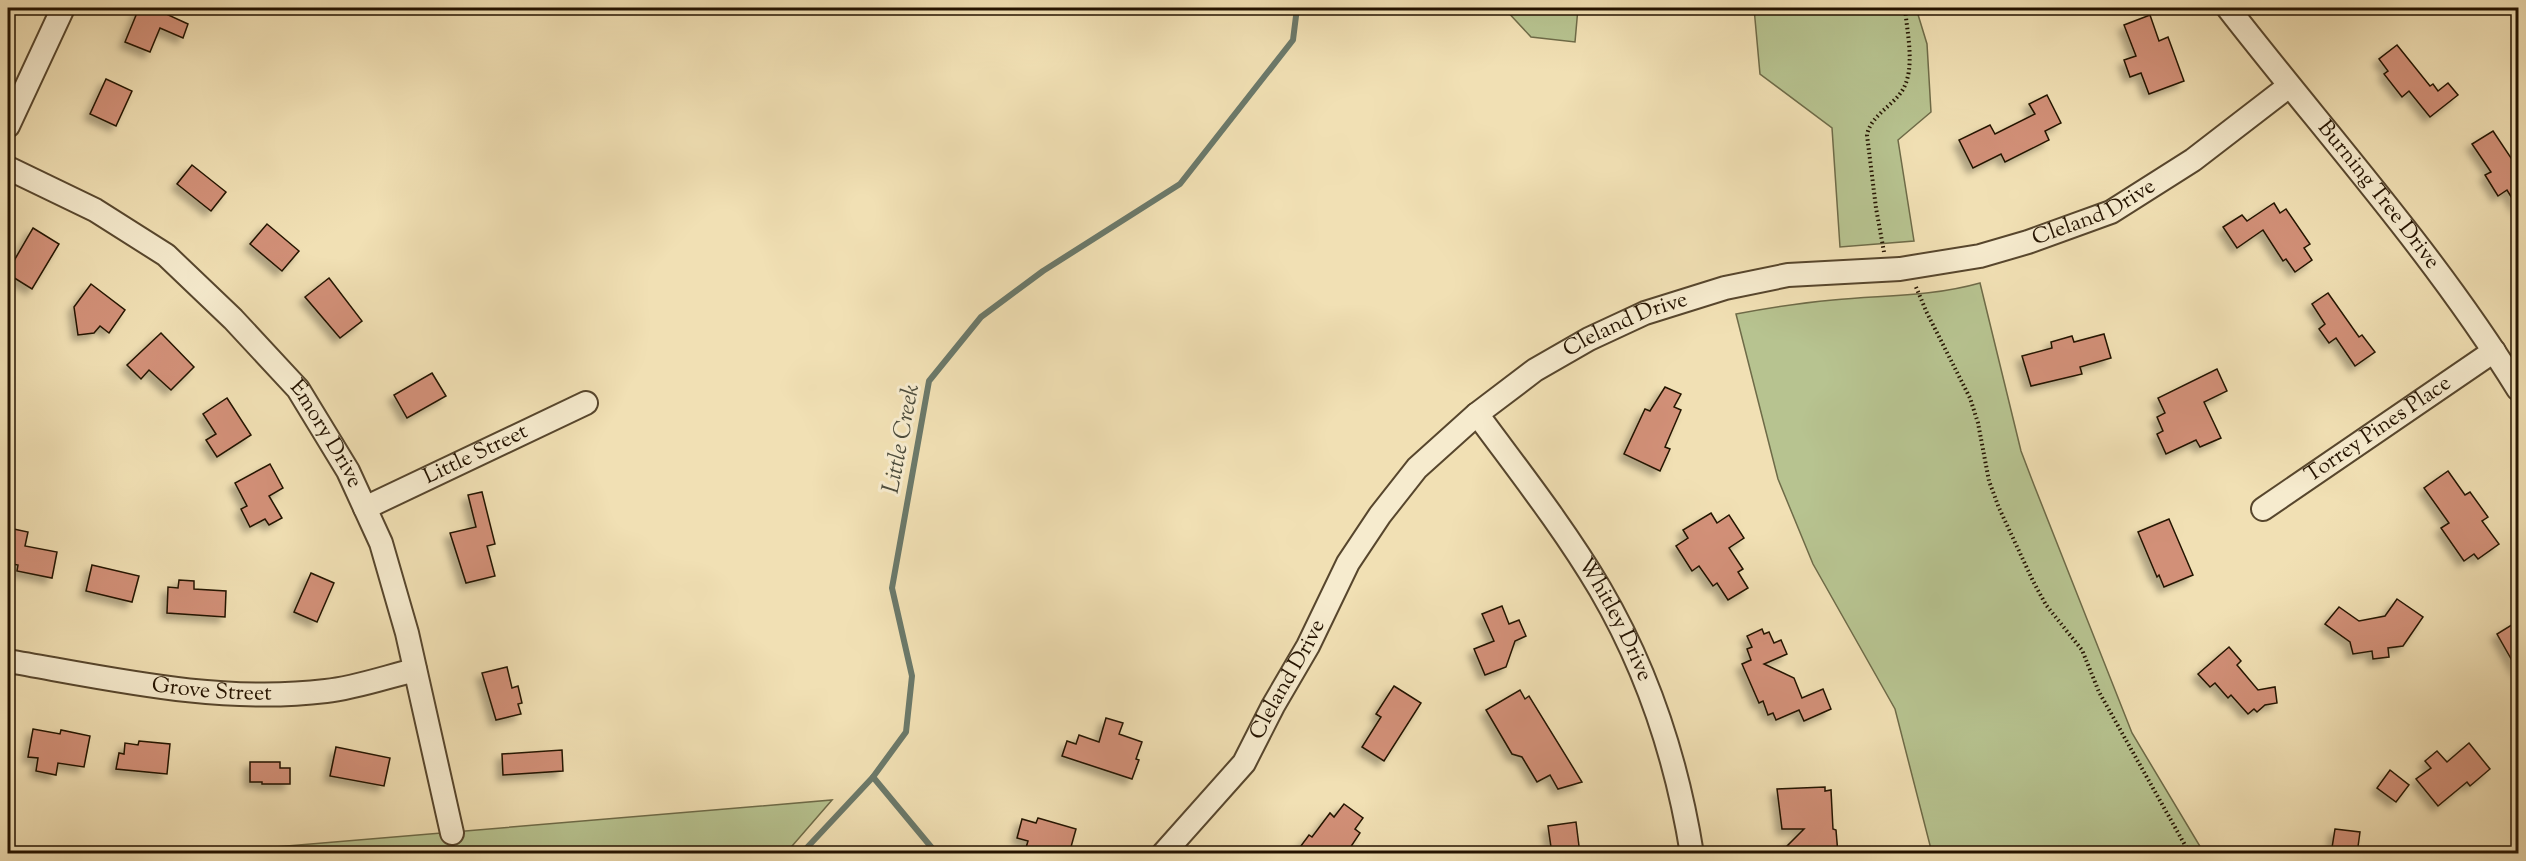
<svg xmlns="http://www.w3.org/2000/svg" width="2526" height="861" viewBox="0 0 2526 861" font-family="'Sorts Mill Goudy',serif">
  <defs>
    <filter id="shadow"><feDropShadow dx="-5.5" dy="5.5" stdDeviation="3" flood-color="#0004"/></filter>
  </defs>
  <rect width="100%" height="100%" fill="#f1e0b4"/>
  <filter id="stains"><feTurbulence type="fractalNoise" baseFrequency=".00333" numOctaves="4"/><feColorMatrix values="0 0 0 0 .2 0 0 0 0 .09 0 0 0 0 .02 0 0 0 .5 -.17"/></filter>
  <radialGradient id="worn" r=".72"><stop offset=".6" stop-color="#630" stop-opacity="0"/><stop offset="1" stop-color="#630" stop-opacity=".3"/></radialGradient>
  <!-- green -->
  <g fill="#b7c390" stroke="#6e6b48" stroke-width="1.5">
    <polygon points="1504,8 1578,8 1575,42 1531,37"/>
    <polygon points="1754,8 1916,8 1927,44 1931,112 1898,140 1914,241 1840,247 1832,128 1760,74"/>
    <path d="M1980,283l41,168 13,34 98,248 72,120h-272l-37,-144 -82,-145 -35,-85 -42,-165c32,-6 64,-11 97,-14 51,-5 97,-3 147,-17z"/>
    <polygon points="832,800 786,853 192,854"/>
  </g>
  <g fill="none" stroke-linecap="round" stroke-linejoin="round">
    <!-- stream -->
    <g stroke="#6b796a" stroke-width="6">
      <polyline points="873,777 937,854"/>
      <polyline points="801,854 873,777 906,732 912,676 892,588 929,381 981,317 1043,271 1180,184 1293,40 1297,8"/>
    </g>
  </g>
  <!-- building -->
  <g fill="#d29078" stroke="#241300" stroke-width="1.5" filter="url(#shadow)">
    <polygon points="139,8 158,8 167,12 166,14 188,24 183,38 160,28 150,52 125,42"/>
    <polygon points="2150,15 2159,41 2168,37 2184,81 2149,94 2141,73 2130,77 2124,60 2136,56 2124,25"/>
    <polygon points="2397,45 2430,86 2433,84 2438,91 2448,83 2458,95 2430,117 2409,91 2402,97 2384,74 2388,71 2379,59"/>
    <polygon points="106,79 132,91 116,126 90,114"/>
    <polygon points="2047,95 2061,123 2045,131 2049,140 2005,162 2001,154 1973,168 1959,140 1990,125 1995,134 2035,114 2029,104"/>
    <polygon points="2493,131 2511,158 2518,153 2518,208 2507,190 2498,196 2485,175 2491,172 2472,144"/>
    <polygon points="192,165 226,192 211,211 177,184"/>
    <polygon points="2274,203 2280,213 2286,209 2310,244 2304,248 2312,260 2295,272 2286,259 2283,261 2263,230 2237,248 2223,227 2242,215 2247,221"/>
    <polygon points="267,224 299,251 282,271 250,244"/>
    <polygon points="33,228 59,244 32,289 8,274 8,271"/>
    <polygon points="329,278 362,321 340,338 305,297"/>
    <polygon points="91,284 125,310 109,333 100,326 94,333 78,335 74,307"/>
    <polygon points="2328,293 2359,337 2362,335 2375,352 2355,366 2336,338 2329,343 2319,329 2325,324 2312,304"/>
    <polygon points="161,333 194,367 171,390 149,370 141,379 127,365"/>
    <polygon points="2104,334 2111,358 2080,367 2082,374 2031,386 2022,356 2052,348 2051,342 2072,336 2074,342"/>
    <polygon points="2217,369 2227,391 2204,402 2221,438 2200,447 2196,440 2166,454 2157,434 2163,431 2157,417 2165,413 2158,398"/>
    <polygon points="432,373 446,396 407,418 394,395"/>
    <polygon points="1665,387 1681,394 1674,407 1681,410 1665,447 1670,449 1660,471 1624,454 1645,409 1650,411"/>
    <polygon points="227,398 251,435 217,457 206,440 216,434 203,414"/>
    <polygon points="270,464 283,488 269,496 282,518 269,525 265,519 250,527 241,509 247,506 235,483"/>
    <polygon points="2448,471 2465,495 2470,492 2488,517 2482,521 2499,544 2478,559 2474,554 2464,561 2441,528 2449,523 2424,488"/>
    <polygon points="482,492 495,544 487,546 495,576 466,583 450,533 476,527 468,495"/>
    <polygon points="1711,513 1717,523 1729,515 1744,538 1729,548 1743,569 1738,572 1748,588 1728,600 1717,583 1713,586 1699,566 1692,571 1676,546 1688,538 1683,530"/>
    <polygon points="2169,519 2193,575 2164,587 2159,575 2157,577 2138,532"/>
    <polygon points="9,528 28,532 25,546 57,552 52,578 17,571 18,565 8,563"/>
    <polygon points="92,565 139,576 132,602 86,591"/>
    <polygon points="311,573 334,583 317,622 294,612"/>
    <polygon points="179,580 194,581 194,589 226,591 225,617 167,613 168,587 178,588"/>
    <polygon points="2397,599 2423,617 2403,646 2388,648 2389,657 2373,659 2372,651 2353,654 2350,642 2325,624 2339,607 2359,621 2385,616"/>
    <polygon points="1502,606 1509,624 1519,620 1526,636 1515,641 1506,667 1485,675 1474,649 1494,641 1482,614"/>
    <polygon points="2518,621 2518,671 2497,634"/>
    <polygon points="1762,629 1764,634 1769,632 1774,643 1781,640 1787,654 1764,664 1794,678 1802,698 1823,689 1831,709 1804,721 1799,710 1776,720 1773,713 1768,715 1763,701 1759,703 1742,664 1751,660 1747,649 1752,647 1747,636"/>
    <polygon points="2229,647 2241,661 2237,665 2258,690 2275,687 2277,703 2265,705 2257,712 2254,709 2248,714 2231,695 2228,698 2215,683 2210,687 2198,674"/>
    <polygon points="507,667 512,688 518,686 522,703 518,704 521,714 496,720 482,673"/>
    <polygon points="1394,686 1421,703 1384,761 1362,747 1381,717 1376,714"/>
    <polygon points="1520,690 1525,699 1529,696 1582,782 1558,789 1550,775 1537,782 1522,757 1512,754 1486,710"/>
    <polygon points="1106,718 1123,723 1119,734 1142,742 1136,759 1139,760 1132,779 1062,756 1067,741 1076,744 1079,735 1099,742"/>
    <polygon points="33,729 60,734 61,730 90,736 84,767 58,763 56,775 36,771 38,758 28,757"/>
    <polygon points="139,741 170,744 167,774 116,769 119,753 124,754 125,743 138,745"/>
    <polygon points="2469,743 2490,769 2470,786 2467,782 2438,806 2416,779 2431,768 2425,761 2437,751 2447,762"/>
    <polygon points="336,747 390,758 384,786 330,776"/>
    <polygon points="562,750 563,771 503,775 502,754"/>
    <polygon points="250,762 280,762 280,768 290,768 290,784 262,784 262,782 250,782"/>
    <polygon points="2390,770 2409,785 2396,802 2377,788"/>
    <polygon points="1825,787 1825,791 1831,790 1833,829 1836,830 1838,854 1779,854 1804,829 1782,829 1777,789"/>
    <polygon points="1344,804 1363,818 1355,829 1360,833 1346,854 1295,854 1309,835 1312,837 1330,813 1334,817"/>
    <polygon points="1038,818 1076,829 1069,854 1053,850 1052,854 1025,851 1028,841 1017,838 1022,819 1036,823"/>
    <polygon points="1576,822 1580,854 1552,854 1548,826"/>
    <polygon points="2335,829 2360,832 2357,854 2331,854"/>
  </g>
  <g fill="none" stroke-linecap="round" stroke-linejoin="round">
    <!-- street casing -->
    <g stroke="#57462d" stroke-width="26">
      <g id="street">
        <path id="s1" d="M2228,8c98,126 206,245 290,381"/>
        <polyline points="8,126 63,8"/>
        <path id="s2" d="M8,168l87,42 71,45 67,64 65,70 50,82 33,72 26,90 45,200"/>
        <path id="s3" d="M1477,414c42,57 87,114 123,175 48,82 77,171 92,265"/>
        <path id="s4" d="M365,508l221,-105"/>
        <path id="s5" d="M2263,509l231,-158"/>
        <path id="s6" d="M8,661c104,18 211,43 318,30 29,-3 60,-14 89,-21"/>
        <path id="s7" d="M1163,854l81,-91 29,-57 35,-60 40,-83 32,-48 37,-47 60,-54 58,-44 54,-31 56,-26 80,-25 63,-13 112,-6 80,-13 48,-14 83,-30 82,-52 96,-74"/>
      </g>
    </g>
    <!-- path -->
    <g stroke="#241300" stroke-width="4" stroke-dasharray="1.5 3" stroke-linecap="butt">
      <path d="M1884,252l-8,-44 -9,-73c3,-18 25,-29 35,-44 14,-22 5,-58 3,-83"/>
      <polyline points="1916,287 1927,313 1970,398 1978,423 1989,481 1999,508 2033,581 2046,605 2082,650 2099,692 2190,854"/>
    </g>
    <!-- street -->
    <use href="#street" stroke="#f6ebce" stroke-width="22"/>
  </g>
  <g text-anchor="middle" dominant-baseline="central" stroke-width="6" stroke-linejoin="round" paint-order="stroke">
    <!-- street labels -->
    <g font-size="22" fill="#241300" stroke="#f6ebce">
      <text stroke="none"><textPath href="#s1" startOffset="240">Burning Tree Drive</textPath></text>
      <text stroke="none"><textPath href="#s7" startOffset="1206">Cleland Drive</textPath></text>
      <text stroke="none"><textPath href="#s7" startOffset="720">Cleland Drive</textPath></text>
      <text stroke="none"><textPath href="#s5" startOffset="140">Torrey Pines Place</textPath></text>
      <text stroke="none"><textPath href="#s2" startOffset="422">Emory Drive</textPath></text>
      <text stroke="none"><textPath href="#s4" startOffset="123">Little Street</textPath></text>
      <text stroke="none"><textPath href="#s3" startOffset="248">Whitley Drive</textPath></text>
      <text stroke="none"><textPath href="#s7" startOffset="216">Cleland Drive</textPath></text>
      <text stroke="none"><textPath href="#s6" startOffset="206">Grove Street</textPath></text>
    </g>
    <!-- water labels -->
    <g font-size="24" font-style="italic" fill="#4e4e3e" stroke="#f6ebce">
      <text transform="translate(902 439) rotate(-79)">Little Creek</text>
    </g>
  </g>
  <!-- margin -->
  <rect width="2526" height="861" fill="none" stroke="#f1e0b4" stroke-width="30"/>
  <rect x="9" y="9" width="2508" height="843" fill="none" stroke="#241300" stroke-width="3"/>
  <rect x="15" y="15" width="2496" height="831" fill="none" stroke="#241300" stroke-width="1.5"/>
  <rect width="100%" height="100%" filter="url(#stains)"/>
  <rect width="100%" height="100%" fill="url(#worn)"/>
</svg>
